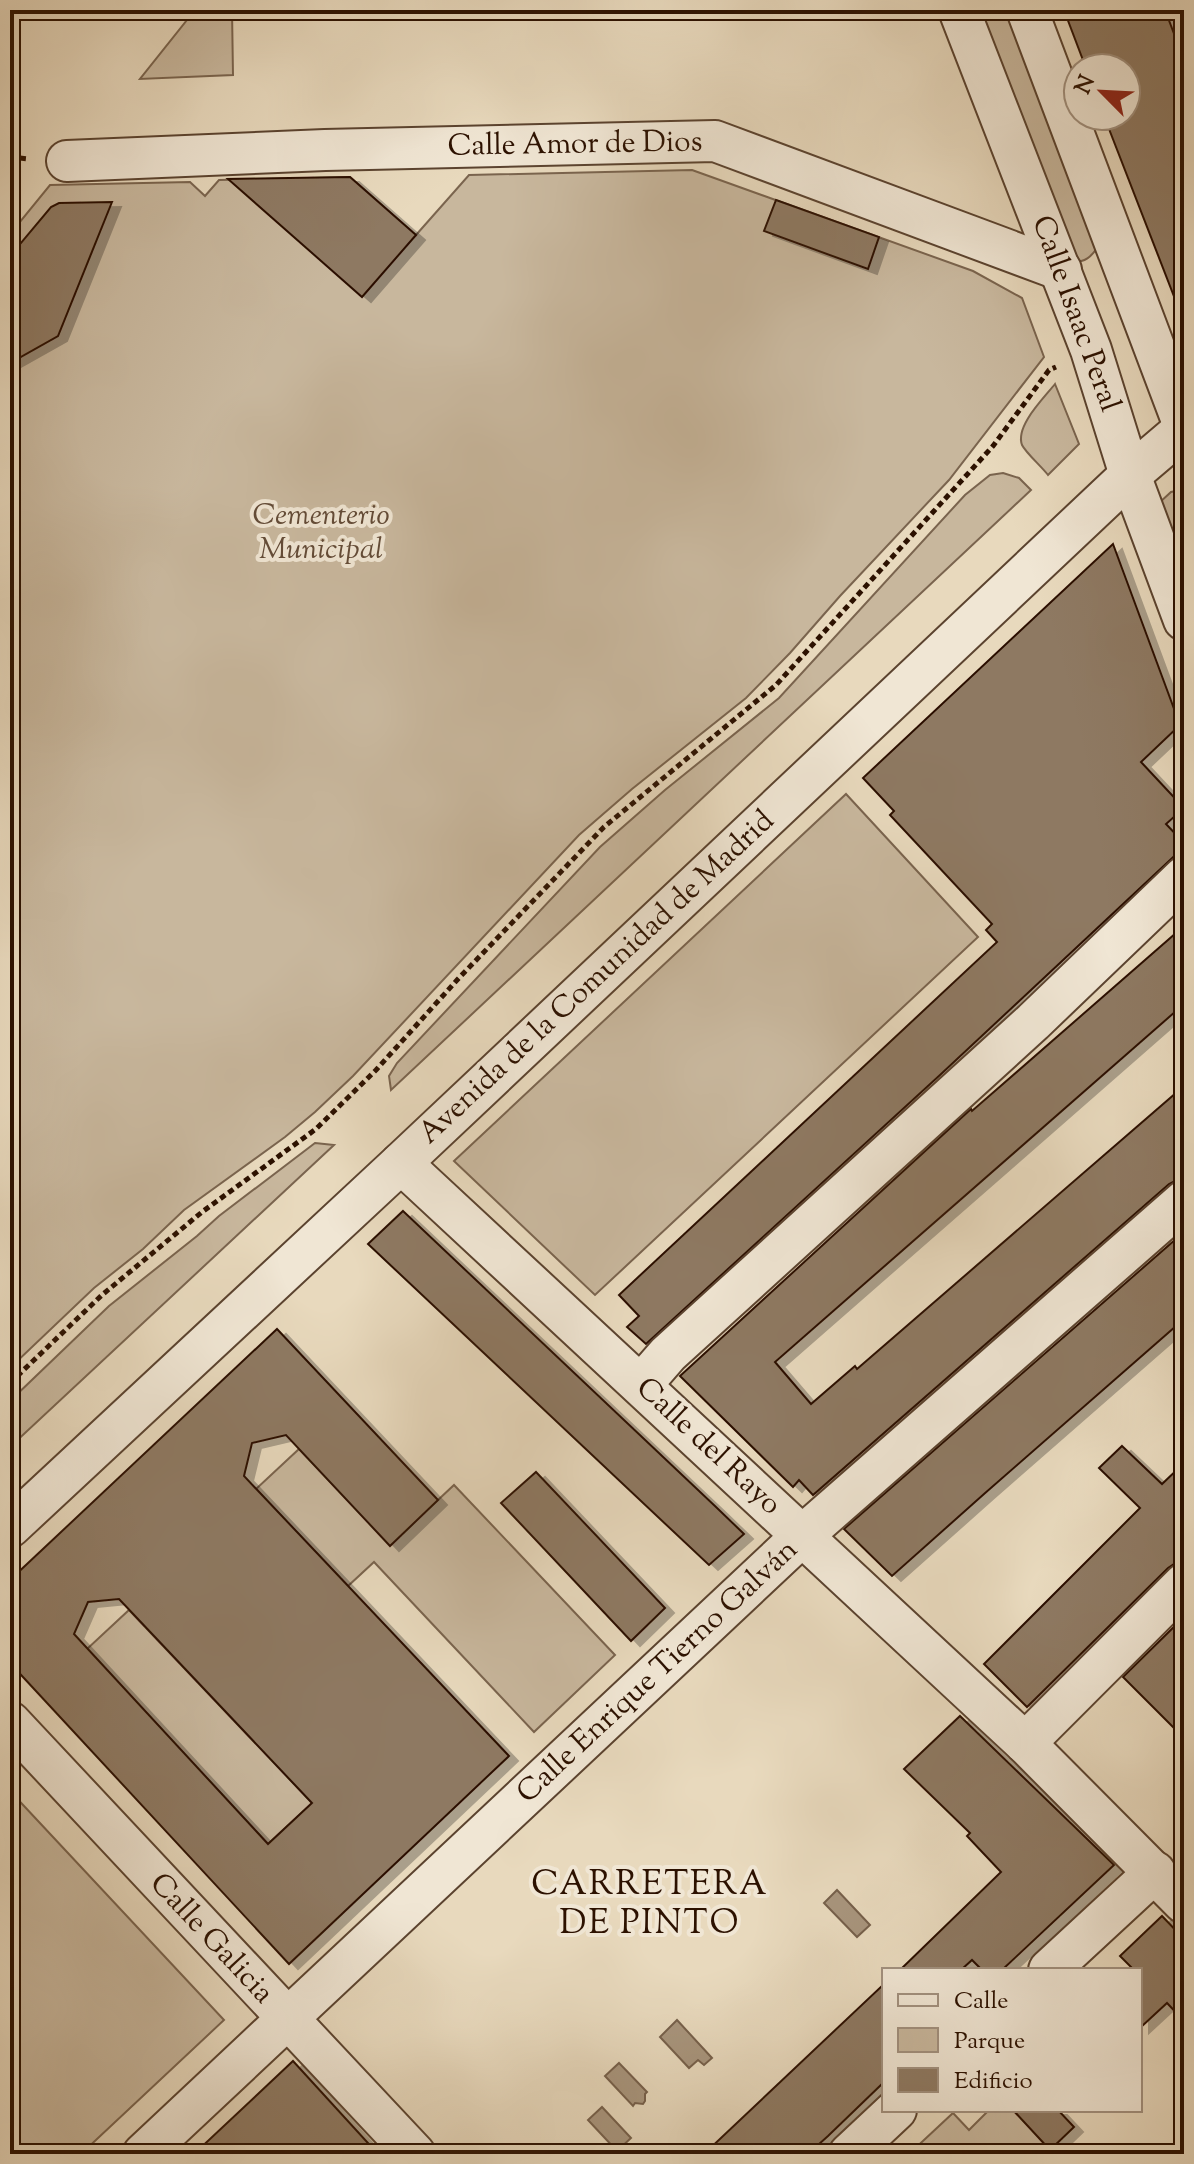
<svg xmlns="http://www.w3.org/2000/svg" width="1194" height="2164" viewBox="0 0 1194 2164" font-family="'Sorts Mill Goudy',serif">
  <defs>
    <filter id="shadow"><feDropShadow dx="9" dy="5" stdDeviation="0" flood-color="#0004"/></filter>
  </defs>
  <rect width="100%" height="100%" fill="#e8d9bd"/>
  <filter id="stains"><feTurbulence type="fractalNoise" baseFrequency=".0025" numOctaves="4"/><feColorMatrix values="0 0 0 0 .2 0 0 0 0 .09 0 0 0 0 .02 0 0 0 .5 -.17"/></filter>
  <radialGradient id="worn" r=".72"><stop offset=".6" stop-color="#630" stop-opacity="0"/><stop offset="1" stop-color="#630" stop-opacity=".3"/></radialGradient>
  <!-- green -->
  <g fill="#c8b79d" stroke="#7a644e" stroke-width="2">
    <polygon points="195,10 232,10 233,75 140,79"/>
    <path d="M962,10h53l82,238c-6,9 -12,14 -23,14z"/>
    <polygon points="692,170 973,271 1022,298 1044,357 949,480 840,596 790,653 746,698 632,789 579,835 353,1076 315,1112 285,1137 184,1210 143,1249 94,1288 10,1368 10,234 50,185 190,182 205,196 219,180 350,177 416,235 469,175"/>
    <path d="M1055,384l24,60 -31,31c-6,-8 -22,-22 -26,-30 -7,-19 22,-47 33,-61z"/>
    <polygon points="1003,473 1019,478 1031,490 391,1090 389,1076 397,1063 600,847 665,790 779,698 965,495 990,475"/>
    <polygon points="1181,490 1184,491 1184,592 1159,503 1171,492"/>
    <polygon points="846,794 978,937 595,1295 454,1161"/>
    <polygon points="315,1143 334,1145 10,1447 10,1401 109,1306 197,1236 219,1216"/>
    <polygon points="299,1449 390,1545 454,1485 615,1655 534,1732 374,1562 348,1586 256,1489"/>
    <polygon points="129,1610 312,1803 268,1844 87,1649"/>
    <polygon points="10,1791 224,2020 81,2154 10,2154"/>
    <polygon points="989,2110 1013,2110 1055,2154 909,2154 953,2113 969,2130"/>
  </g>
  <!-- water -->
  <g fill="#a8957d" stroke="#76604b" stroke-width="2">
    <polygon points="837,1890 870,1925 857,1937 824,1903"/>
    <polygon points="677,2020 712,2058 704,2065 698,2060 689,2068 660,2037"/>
    <polygon points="619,2063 647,2092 645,2094 645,2101 643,2104 635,2103 633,2106 605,2076"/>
    <polygon points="602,2107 631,2138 617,2151 588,2120"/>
  </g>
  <!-- building -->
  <g fill="#8e7962" stroke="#2c1100" stroke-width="2" fill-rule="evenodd" filter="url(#shadow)">
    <polygon points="1064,10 1165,10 1184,60 1184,317 1182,317 1104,116 1126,116 1126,68 1086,68"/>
    <polygon points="350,177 416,235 362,297 228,179"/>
    <polygon points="776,200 879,237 868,269 764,231"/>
    <polygon points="112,202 58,336 10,363 10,256 51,207 59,203"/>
    <polygon points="1113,544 1180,725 1141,762 1184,808 1166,824 1184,843 1184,847 940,1075 646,1344 627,1327 639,1316 619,1295 997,942 986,930 992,924 890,815 894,811 863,778"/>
    <polygon points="1184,926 1184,1004 775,1362 811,1404 855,1366 857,1369 1184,1086 1184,1179 1179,1179 1169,1184 813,1495 799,1480 793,1487 680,1376 971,1109 972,1111"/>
    <polygon points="403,1211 716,1507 744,1534 709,1565 368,1244"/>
    <polygon points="1184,1232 1184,1319 984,1494 892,1576 844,1529"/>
    <path d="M277,1329l161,171 -48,46 -104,-111 -34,8 -8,33 265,280 -220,208 -279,-301v-83zM119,1599l193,204 -44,41 -194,-210 14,-32z"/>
    <polygon points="1122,1446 1162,1484 1184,1463 1184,1562 1177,1562 1168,1568 1027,1707 984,1664 1140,1508 1099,1468"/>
    <polygon points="536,1472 665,1608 631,1641 501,1503"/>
    <polygon points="1184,1617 1184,1738 1123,1677"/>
    <polygon points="960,1716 1114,1865 1002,1970 982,1970 972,1960 961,1970 900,1970 1001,1872 967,1836 970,1833 904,1769"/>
    <polygon points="1162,1916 1184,1939 1184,2021 1167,2003 1140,2028 1140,1970 1134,1970 1120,1956"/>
    <polygon points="884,1984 884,2082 828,2136 808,2154 704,2154"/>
    <polygon points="293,2061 378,2154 194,2154"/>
    <polygon points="1013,2110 1058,2110 1074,2127 1050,2150"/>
  </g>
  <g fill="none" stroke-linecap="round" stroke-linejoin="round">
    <!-- minor casing -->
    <g stroke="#5b432f" stroke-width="44">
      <g id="minor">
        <polyline points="959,10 1091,350 1130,475 1184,620"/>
        <polyline points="1027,10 1184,426"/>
        <polyline points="67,161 325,150 715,141 1061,270"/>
        <polyline points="401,1163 1025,1743 1184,1903"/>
        <polyline points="641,1385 668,1354 1033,1022 1184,877"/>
        <polyline points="10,1527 401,1163 1130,475 1184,429"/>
        <polyline points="10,1722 415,2154"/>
        <polyline points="1025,1743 1184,1584"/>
        <polyline points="1049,1970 1155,1872"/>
        <polyline points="143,2154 803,1535 1184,1201"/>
        <polyline points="849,2154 896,2110"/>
      </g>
    </g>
    <!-- path -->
    <g stroke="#2c1100" stroke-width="5" stroke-dasharray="6 4" stroke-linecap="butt">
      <polyline points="10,157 29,159"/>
      <polyline points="10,1383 102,1295 202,1212 316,1129 376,1070 458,979 604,827 776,685 993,446 1049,370 1056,367"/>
    </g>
    <!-- minor -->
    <use href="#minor" stroke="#f0e6d4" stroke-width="40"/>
  </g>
  <g text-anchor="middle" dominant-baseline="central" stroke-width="8" stroke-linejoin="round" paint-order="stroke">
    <!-- street labels -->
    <g font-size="30" fill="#2c1100" stroke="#f0e6d4">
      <text transform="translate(575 145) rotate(-1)">Calle Amor de Dios</text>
      <text transform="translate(1075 314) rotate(70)">Calle Isaac Peral</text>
      <text transform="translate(597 978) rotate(-43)">Avenida de la Comunidad de Madrid</text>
      <text transform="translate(708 1447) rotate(43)">Calle del Rayo</text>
      <text transform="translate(658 1672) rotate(-43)">Calle Enrique Tierno Galván</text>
      <text transform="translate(211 1939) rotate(47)">Calle Galicia</text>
    </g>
    <!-- park labels -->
    <g font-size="30" font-style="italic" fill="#634b37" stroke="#f0e6d4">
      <text x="321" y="516">Cementerio<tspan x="321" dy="34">Municipal</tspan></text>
    </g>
    <!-- quarter labels -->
    <g font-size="34" letter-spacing="2" fill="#2c1100" stroke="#f0e6d4">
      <text x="650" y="1885">CARRETERA<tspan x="650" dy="39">DE PINTO</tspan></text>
    </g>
  </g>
  <!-- margin -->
  <rect width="1194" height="2164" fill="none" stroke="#e8d9bd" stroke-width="40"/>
  <rect x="12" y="12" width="1170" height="2140" fill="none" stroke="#2c1100" stroke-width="4"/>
  <rect x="20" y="20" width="1154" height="2124" fill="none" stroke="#2c1100" stroke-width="2"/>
  <!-- legend -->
  <rect x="882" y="1968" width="260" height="144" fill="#f0e6d4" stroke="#a2917f" stroke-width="2"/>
  <rect x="898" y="1994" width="40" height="12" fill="#f0e6d4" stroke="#a2917f" stroke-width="2"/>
  <text x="954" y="2008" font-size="24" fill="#2c1100">Calle</text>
  <rect x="898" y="2028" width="40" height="24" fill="#c8b79d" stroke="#a2917f" stroke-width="2"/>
  <text x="954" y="2048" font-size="24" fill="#2c1100">Parque</text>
  <rect x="898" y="2068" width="40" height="24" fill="#8e7962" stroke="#a2917f" stroke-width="2"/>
  <text x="954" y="2088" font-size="24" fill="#2c1100">Edificio</text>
  <!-- north arrow -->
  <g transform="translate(1102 92) rotate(294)"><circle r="38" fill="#f0e6d4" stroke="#a2917f" stroke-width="2"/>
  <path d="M0-6L14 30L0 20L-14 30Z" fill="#8f2418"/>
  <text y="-12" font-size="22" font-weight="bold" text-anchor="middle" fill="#2c1100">N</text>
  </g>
  <rect width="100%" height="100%" filter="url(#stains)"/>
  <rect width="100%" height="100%" fill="url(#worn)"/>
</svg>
